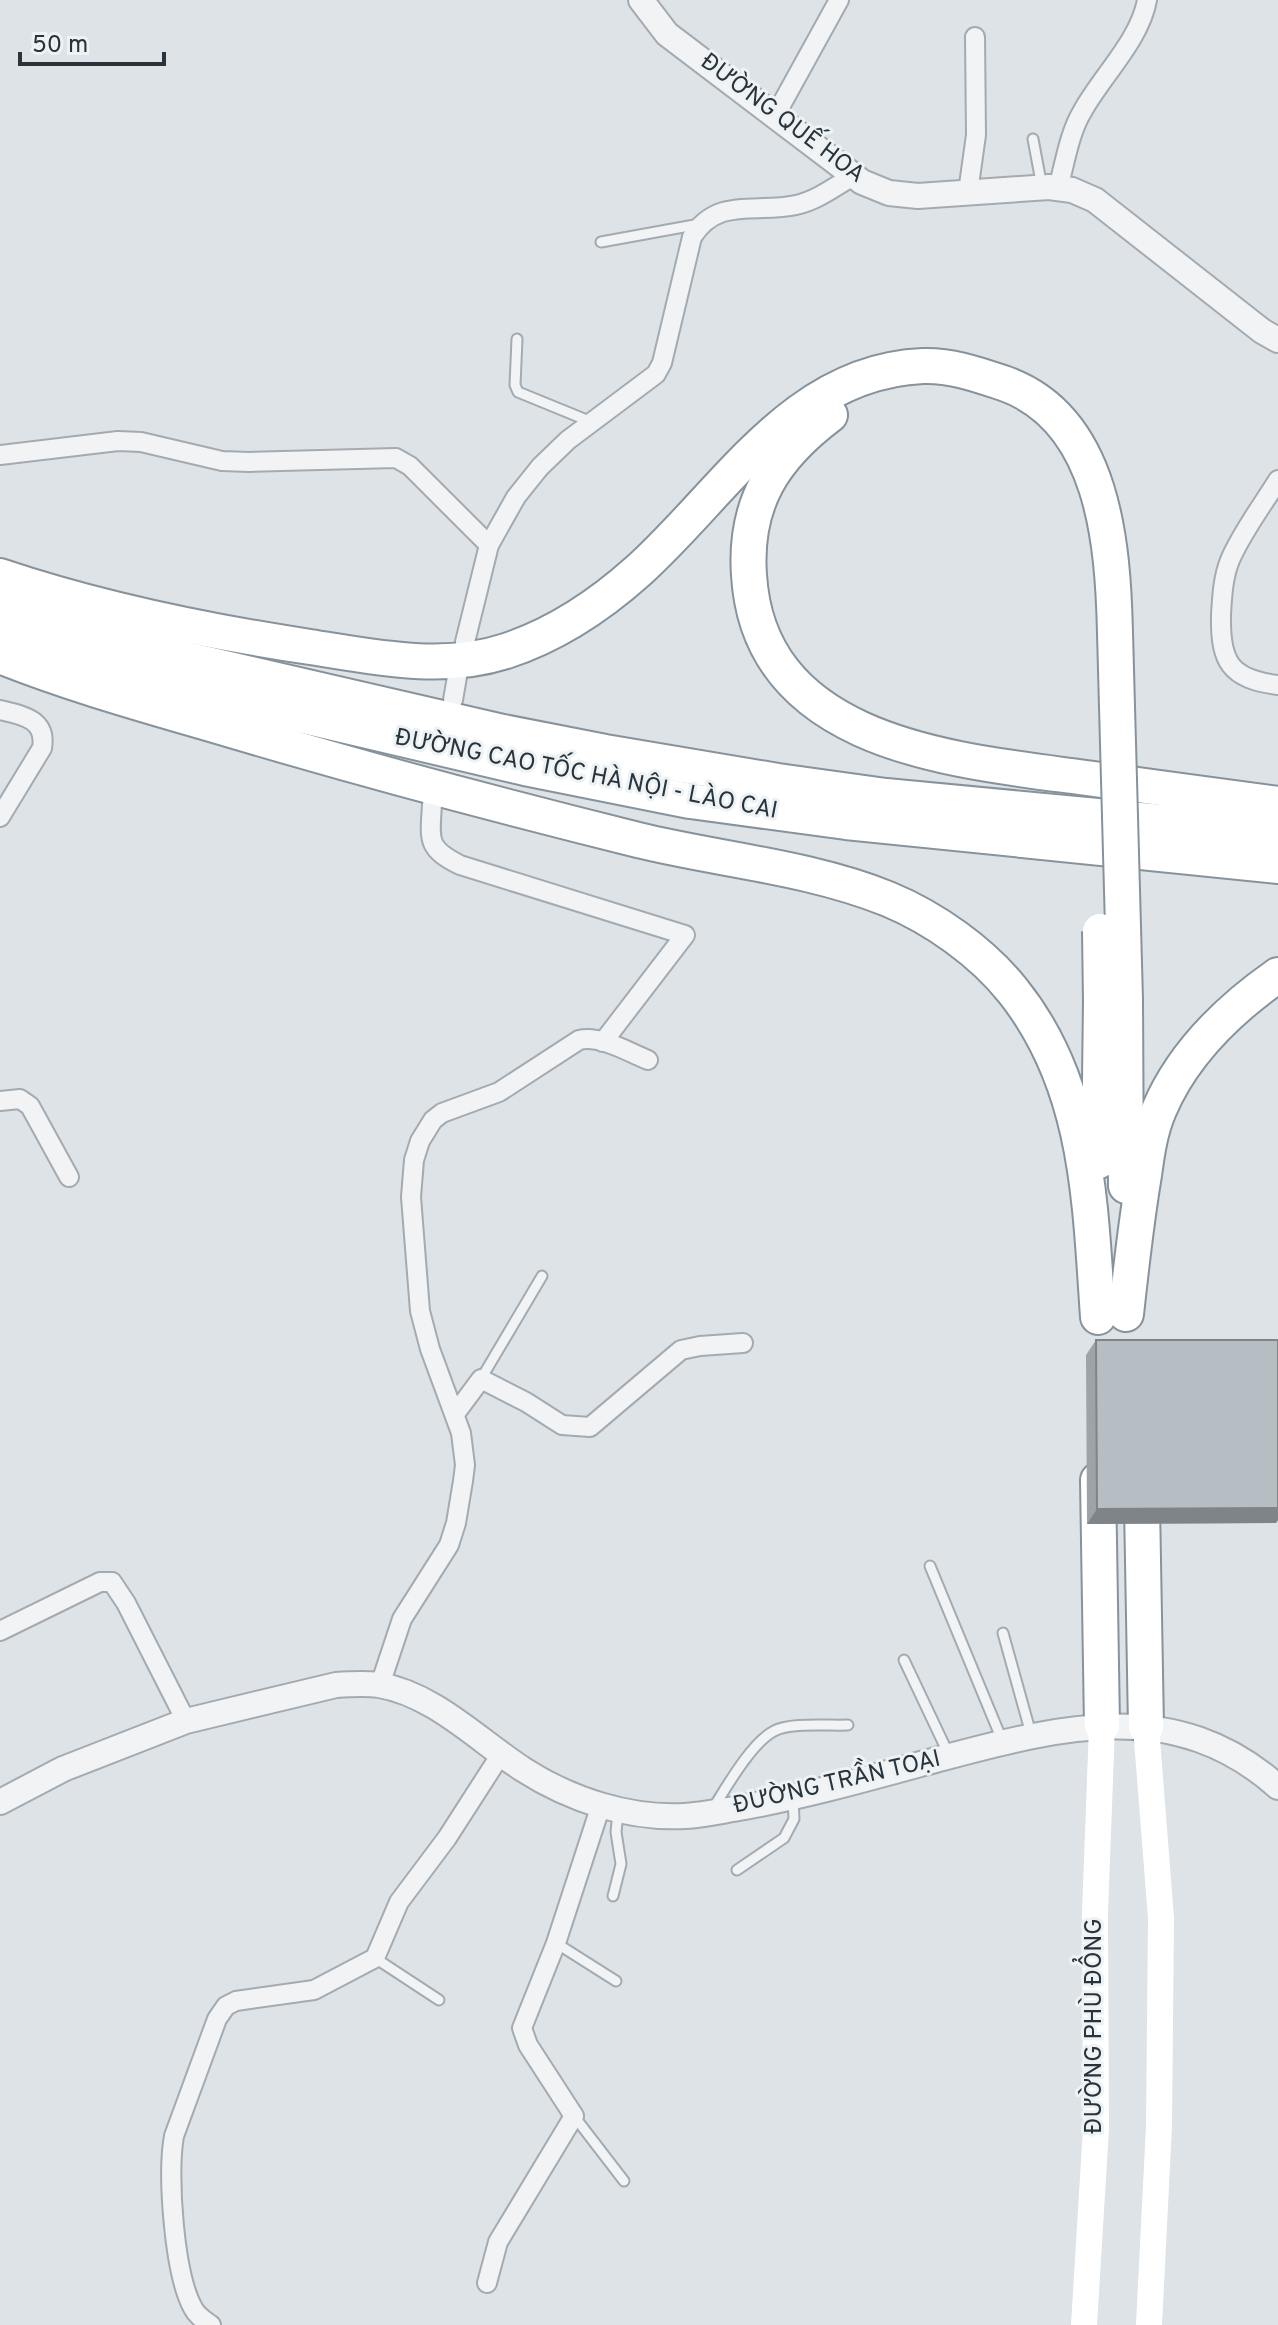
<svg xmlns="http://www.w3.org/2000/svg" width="1278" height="2325" viewBox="0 0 1278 2325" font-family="Overpass,sans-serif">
  <rect width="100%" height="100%" fill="#dee3e7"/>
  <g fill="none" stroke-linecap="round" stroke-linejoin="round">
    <!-- service casing -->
    <g stroke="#a4abb0" stroke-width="13">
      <g id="service">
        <polyline points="1033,139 1042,187"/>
        <polyline points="601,242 700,224"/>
        <polyline points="517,339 515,385 518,392 589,421"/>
        <polyline points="481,1379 542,1276"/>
        <polyline points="930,1566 1002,1740"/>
        <polyline points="1003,1633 1031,1734"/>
        <polyline points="904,1660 949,1755"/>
        <path d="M712,1810c14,-22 39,-67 62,-79 16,-9 55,-5 74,-6"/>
        <polyline points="737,1870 784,1838 794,1819 793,1799"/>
        <polyline points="613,1896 621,1864 616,1832 618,1813"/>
        <polyline points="556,1943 616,1981"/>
        <polyline points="375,1958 439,2000"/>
        <polyline points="574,2116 624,2181"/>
      </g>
    </g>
    <!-- minor casing -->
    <g stroke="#a4abb0" stroke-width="22">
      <g id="minor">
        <polyline points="775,116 839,0"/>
        <path d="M1058,188c7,-25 11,-54 24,-76 19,-35 58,-72 65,-112"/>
        <polyline points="968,192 976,135 975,37"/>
        <polyline points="0,455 118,441 141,442 222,461 249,462 396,458 410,466 489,545"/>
        <path d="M1278,480c-16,26 -36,52 -48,80 -7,17 -8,37 -9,55 -1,47 9,64 57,70"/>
        <path d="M465,642l24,-97 27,-48 24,-30 28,-27 88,-66 6,-11 30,-126c26,-41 64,-23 104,-32 20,-4 40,-19 57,-29"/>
        <polyline points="453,700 458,671"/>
        <path d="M0,710c22,5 47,9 42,38l-42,69"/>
        <path d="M432,804c-2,36 -6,44 28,61l225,70 -82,107"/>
        <polyline points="0,1101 20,1099 30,1106 69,1177"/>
        <polyline points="455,1414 481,1379 526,1402 562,1425 590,1427 681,1350 700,1346 743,1343"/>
        <polyline points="0,1631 100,1582 112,1582 126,1603 186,1721"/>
        <path d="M380,1685l22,-66 47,-74 7,-22 7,-42 2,-16 -4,-32 -31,-84 -10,-38 -9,-114 3,-37 6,-19 13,-21 9,-7 57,-21 80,-52c22,-5 49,12 69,20"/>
        <polyline points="487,2283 498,2242 574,2116 528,2045 522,2028 556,1943 601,1805"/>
        <path d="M211,2325c-7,-5 -14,-9 -18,-17 -19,-34 -26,-134 -19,-172l43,-117 9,-13 10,-5 78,-11 61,-32 24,-56 48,-64 54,-84"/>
      </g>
    </g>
    <!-- tertiary casing -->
    <g stroke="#a4abb0" stroke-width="28">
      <g id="tertiary">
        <polyline points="641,0 667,34 862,182 889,193 918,196 1049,187 1072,190 1095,200 1262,331 1278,340"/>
        <path d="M0,1802l63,-33 123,-48 150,-36c14,-1 29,-2 43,0 55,9 100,56 145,85 47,30 105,49 161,46 18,-1 36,-5 54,-8 68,-12 134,-31 200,-49 120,-32 236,-64 339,28"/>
      </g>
    </g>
    <!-- motorway casing -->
    <g stroke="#87939c" stroke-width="38">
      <g id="motorway">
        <path d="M830,415c-56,42 -86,88 -81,160 10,168 201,185 330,202 66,9 133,18 199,27"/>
        <path d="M0,576c101,34 205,55 310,71 64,10 133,25 196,4 49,-16 94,-46 132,-80 87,-78 155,-200 285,-205 29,-1 56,9 83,18 98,36 107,160 109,249"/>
        <polyline points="0,604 142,649 503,732 605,752 778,781 886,796 1278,833"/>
        <polyline points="0,632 138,677 525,768 690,801 846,822 1278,866"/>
        <path d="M0,656c75,30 153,51 231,74 135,40 270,76 407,110 82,20 171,27 250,59 46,19 94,53 125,92 76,95 77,212 85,326"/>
        <polyline points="1125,1000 1126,1186"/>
        <polyline points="1099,1161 1101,1001"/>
        <path d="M1126,1314c5,-46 10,-92 18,-139 3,-22 6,-44 15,-65 24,-57 69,-100 119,-135"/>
        <polyline points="1098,1480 1102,1726"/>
        <polyline points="1139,1480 1142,1505 1146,1727"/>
      </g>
    </g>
    <!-- service -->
    <use href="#service" stroke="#f1f3f5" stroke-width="9"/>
    <!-- minor -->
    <use href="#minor" stroke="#f1f3f5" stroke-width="18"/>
    <!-- tertiary -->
    <use href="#tertiary" stroke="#f1f3f5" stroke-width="24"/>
    <!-- secondary -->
    <g stroke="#fff" stroke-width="26">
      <polyline points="1146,1727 1161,1918 1159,2126 1149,2325"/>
      <polyline points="1084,2325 1096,2128 1095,1913 1102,1726"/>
    </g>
    <!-- motorway -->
    <use href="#motorway" stroke="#fff" stroke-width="34"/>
    <!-- motorway-bridge casing -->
    <g stroke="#87939c" stroke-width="38" stroke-linecap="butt">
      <g id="motorway-bridge">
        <polyline points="1115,633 1125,1000"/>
        <polyline points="1100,931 1101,1001"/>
      </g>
    </g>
    <!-- motorway-bridge -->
    <use href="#motorway-bridge" stroke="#fff" stroke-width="34"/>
  </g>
  <!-- wall -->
  <polygon fill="#9da3a8" points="1096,1340 1278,1340 1278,1520 1276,1523 1087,1524 1086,1355"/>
  <!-- shaded-wall -->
  <polygon fill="#7f8488" points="1278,1508 1278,1520 1276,1523 1087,1524 1097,1509"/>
  <!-- building -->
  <polygon fill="#b6bdc3" stroke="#7f8488" stroke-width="2" points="1096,1340 1278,1340 1278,1508 1097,1509"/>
  <g text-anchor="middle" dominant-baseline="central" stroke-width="6" stroke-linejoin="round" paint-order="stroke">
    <!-- street labels -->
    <g font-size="24" fill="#29333c" stroke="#edf2f4">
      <text transform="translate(782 119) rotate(37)">ĐƯỜNG QUẾ HOA</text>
      <text transform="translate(586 775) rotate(11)">ĐƯỜNG CAO TỐC HÀ NỘI - LÀO CAI</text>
      <text transform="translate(837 1783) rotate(-13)">ĐƯỜNG TRẦN TOẠI</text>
      <text transform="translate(1095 2026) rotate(-90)">ĐƯỜNG PHÙ ĐỔNG</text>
    </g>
  </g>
  <!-- scale -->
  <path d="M20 52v12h144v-12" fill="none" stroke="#29333c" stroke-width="4"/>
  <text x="32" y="52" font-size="24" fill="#29333c" stroke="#edf2f4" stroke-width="6" paint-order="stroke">50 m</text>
</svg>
